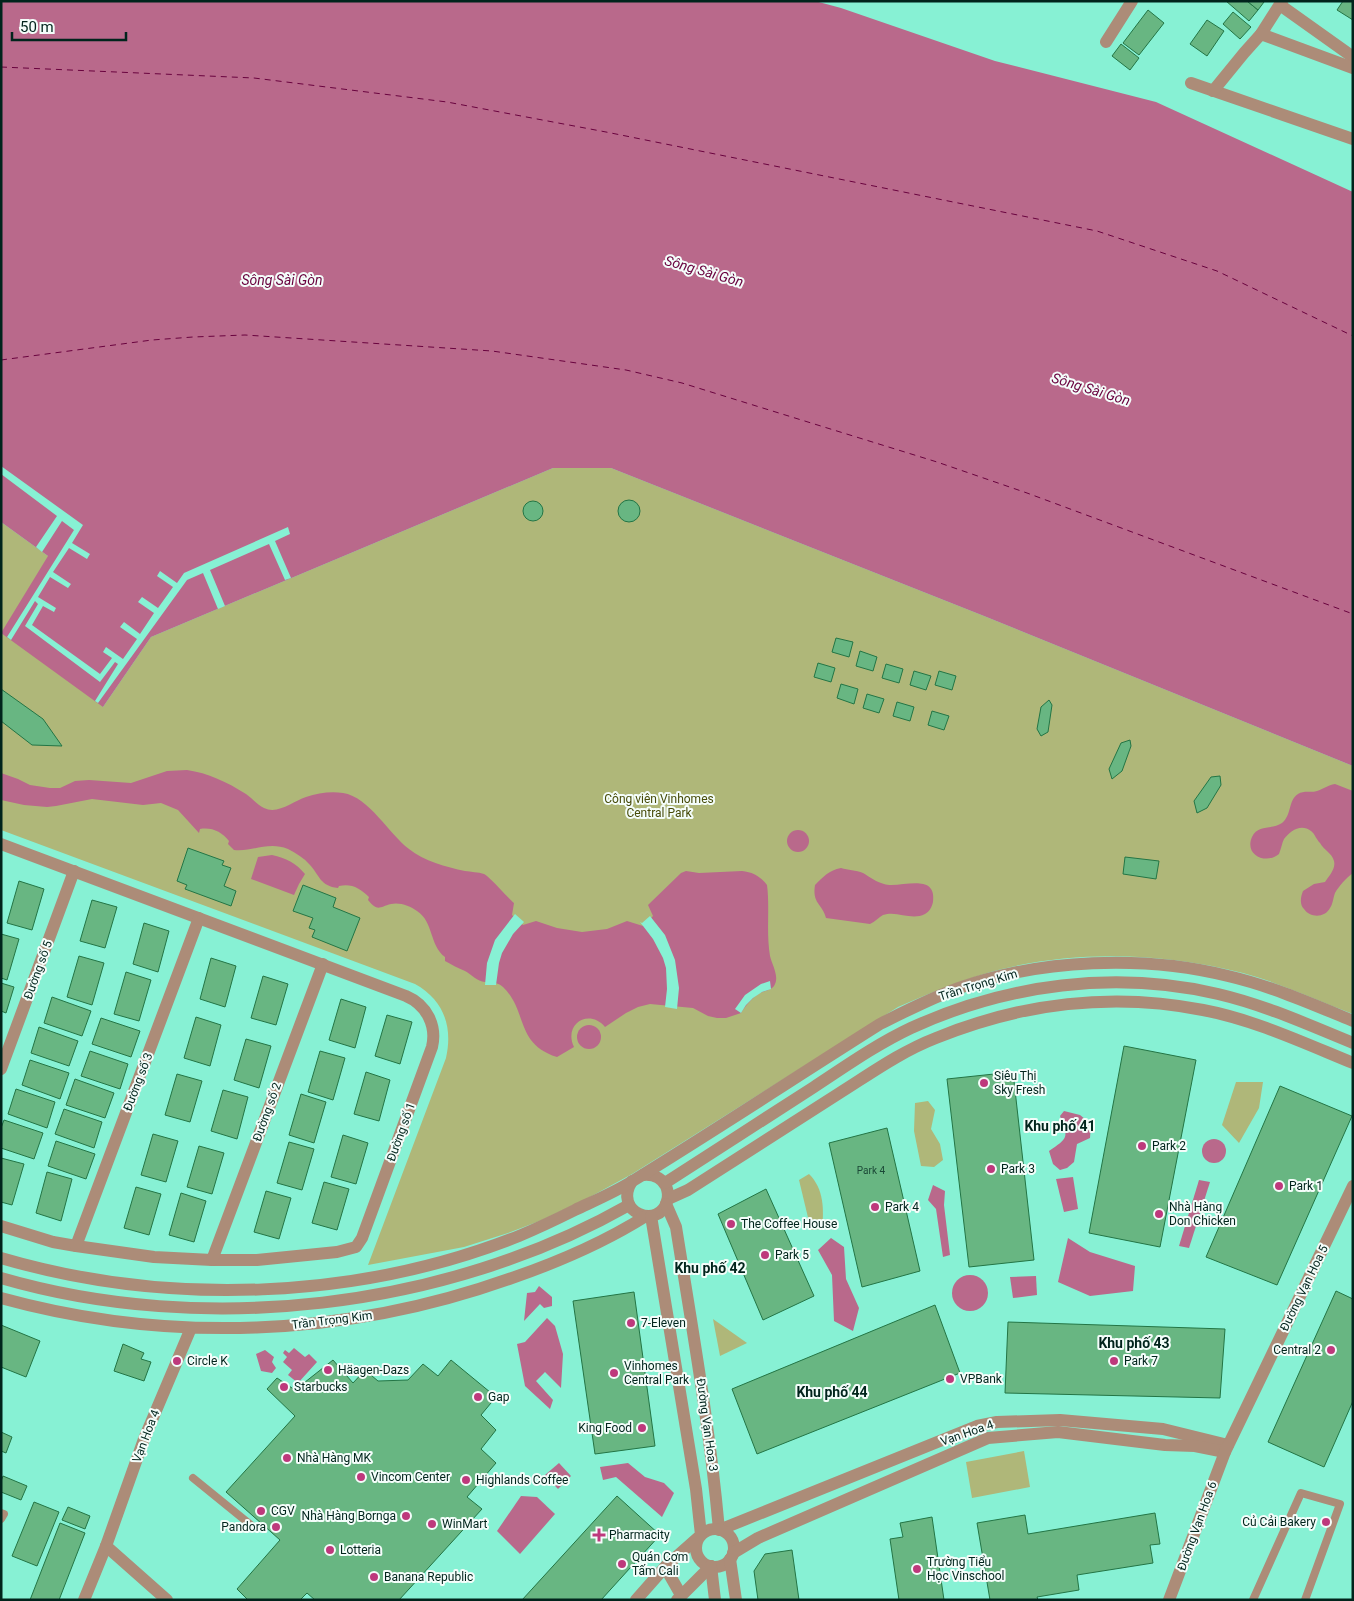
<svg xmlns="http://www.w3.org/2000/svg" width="1354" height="1601" viewBox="0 0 1354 1601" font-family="Roboto,sans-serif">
  <rect width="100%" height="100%" fill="#87f1d4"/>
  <!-- green -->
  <g fill="#afb779">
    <path d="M553,468h58l373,148 369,150v248c-36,-14 -73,-31 -110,-41 -78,-20 -163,-23 -241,-4 -36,9 -70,23 -104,38l-266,167 -44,24 -46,22 -34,13 -44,14 -96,18 78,-207c7,-31 -2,-58 -31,-74l-414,-154v-308l47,34 55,151 48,-70z"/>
    <polygon points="1236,1082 1263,1082 1259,1108 1239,1143 1222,1125"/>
    <polygon points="928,1101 935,1110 931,1129 940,1144 943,1160 934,1167 921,1166 914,1131 915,1103"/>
    <path d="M809,1174c15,15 15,35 13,55l-11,1 -12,-50z"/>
    <polygon points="713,1319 747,1343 720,1356"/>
    <polygon points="1024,1451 1030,1487 972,1498 966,1462"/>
  </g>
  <!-- water -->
  <g fill="#b9698b">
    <polygon points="1,1 815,1 841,8 995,61 1156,102 1353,192 1353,766 984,616 611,468 553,468 151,637 103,707 1,633 48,556 1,522"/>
    <path d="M187,770c21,3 40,12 59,24 6,4 11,11 18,14 14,7 29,-7 42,-11 12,-4 25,-6 37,-4 26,4 46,41 66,56 15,12 37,18 56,22 6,1 13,1 19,3 5,2 23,23 30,29l-2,12 11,10 13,-4 21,7 25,4 25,-3 20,-8 16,5 10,-10 -5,-11 33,-32 5,-2 13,2 43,-2c11,1 19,6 25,14 3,23 -1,47 3,71 2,9 10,21 4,30 -3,4 -9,5 -14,7 -8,5 -14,12 -19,20l-15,5h-9l-9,-2 -15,-8 -43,-4 -12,3 -12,6 -21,14c-16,-19 -42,-3 -31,20l-17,10c-42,-13 -29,-46 -54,-70 -5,-5 -11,-4 -18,-5 -8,-1 -13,-7 -20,-11 -7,-3 -13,-6 -20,-10v-4c-16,-12 -11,-35 -28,-46 -7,-5 -17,-9 -26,-7 -12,3 -13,8 -23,-4l1,-3c-9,-9 -18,-14 -30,-11l-1,2c-18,-2 -18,-12 -28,-23 -6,-7 -14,-12 -22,-16 -20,-8 -35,3 -54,1l-6,-6 1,-3c-7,-9 -17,-14 -29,-12l-1,4 -21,-23 -17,-7 -18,2 -51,-6 -36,7 -9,1 -23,-2 -23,-5v-27l17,6 12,6 20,3h10l15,-7 14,-1 42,3 36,-12z"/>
    <path d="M1335,784l18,7v82c-7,5 -14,13 -18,20 -2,5 -2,11 -5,15 -5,10 -20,10 -26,1 -5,-5 -3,-13 -1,-18l11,-7 11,-2c4,-6 11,-13 9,-21 -2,-8 -10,-11 -14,-18 -4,-4 -5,-9 -9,-12 -10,-8 -21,0 -27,8 -2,4 -3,10 -5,15 -13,11 -35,1 -27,-17 6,-13 20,-7 30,-14 10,-8 6,-23 16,-29 6,-4 13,-1 19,-3 6,-2 11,-6 18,-7z"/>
    <circle cx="798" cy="841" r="11"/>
    <path d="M272,855c14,3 24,8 33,19l-6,10 -5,11 -43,-16 7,-22z"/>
    <path d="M841,868c7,2 15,2 22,5 7,4 13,9 21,11 15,5 53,-13 49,18 -1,5 -4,10 -8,12 -14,7 -28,-4 -42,1 -4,2 -8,7 -13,9l-44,-6c-4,-15 -14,-14 -11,-33 8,-8 14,-15 26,-17z"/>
    <circle cx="589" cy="1037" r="12"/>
    <path d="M1064,1111l16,4 11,9 -1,14 -13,6 -3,18 -7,6 -7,2 -7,-6 -4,-13c19,-13 20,-13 11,-35z"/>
    <circle cx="1214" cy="1151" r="12"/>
    <polygon points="1073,1177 1078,1209 1064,1212 1056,1179"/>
    <polygon points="1199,1180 1210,1182 1189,1248 1179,1246"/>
    <polygon points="933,1185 945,1191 944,1205 950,1255 943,1257 936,1209 928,1200"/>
    <polygon points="831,1238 844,1247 846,1279 859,1308 853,1331 834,1321 832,1275 818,1250"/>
    <polygon points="1068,1238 1090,1252 1135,1266 1133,1291 1090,1296 1058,1282"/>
    <circle cx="970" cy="1293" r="18"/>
    <polygon points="1036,1276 1037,1295 1013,1298 1010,1277"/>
    <polygon points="539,1286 552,1297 552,1306 544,1308 540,1304 524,1321 527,1293 535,1292"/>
    <polygon points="547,1318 555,1326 563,1354 561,1388 545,1372 536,1381 553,1400 550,1409 525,1386 517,1344 525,1342"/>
    <polygon points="294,1348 305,1357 309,1354 317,1362 298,1383 288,1375 292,1370 283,1362 287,1357 283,1353 285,1350 289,1353"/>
    <polygon points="265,1350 274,1357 272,1362 276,1368 272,1373 261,1371 256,1354"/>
    <polygon points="559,1463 571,1476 558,1489 545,1475"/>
    <polygon points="628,1463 645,1477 664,1483 674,1493 662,1517 616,1477 603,1480 600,1467"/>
    <polygon points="521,1496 537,1497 555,1514 520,1554 497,1531"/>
  </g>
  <!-- pier -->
  <g fill="#87f1d4">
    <polygon points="1,466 83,525 72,543 90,554 87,559 69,548 53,572 71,584 68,588 50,577 38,597 56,608 54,612 43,606 32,625 100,674 112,658 103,652 106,647 123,659 137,639 120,627 124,622 140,634 154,613 138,602 142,597 158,608 173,587 157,576 160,571 177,583 184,573 288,527 290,534 275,541 291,578 285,580 269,544 210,570 225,606 218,609 203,573 187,580 98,703 95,701 118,664 115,662 100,682 25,626 38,604 35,601 11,640 7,637 74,530 62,521 42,552 36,547 57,516 1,474"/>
    <polygon points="515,914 524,922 513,934 502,953 499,963 496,985 485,985 487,963 495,940"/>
    <polygon points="650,916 665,935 675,960 679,988 677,1009 665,1007 667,989 666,968 663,958 653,939 640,922 642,923"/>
    <polygon points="770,981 771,989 762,992 753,998 746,1005 741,1013 735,1009 745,995 761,984"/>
  </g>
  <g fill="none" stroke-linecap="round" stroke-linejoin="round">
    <!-- ferry -->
    <g stroke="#69023e" stroke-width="1" stroke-dasharray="6 5" stroke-linecap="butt">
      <polyline points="1,67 254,78 447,102 606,132 1097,231 1217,271 1353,336"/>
      <polyline points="1,360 152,340 193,337 245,335 492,351 626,370 682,383 937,462 1027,493 1353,614"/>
    </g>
  </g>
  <!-- building -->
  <g fill="#68b682" stroke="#237545">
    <polygon points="1226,1 1247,1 1258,10 1249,21"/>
    <polygon points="1247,1 1263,1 1264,2 1258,10"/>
    <polygon points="1343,1 1353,1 1353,20 1337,10"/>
    <polygon points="1148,10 1164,23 1139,55 1123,43"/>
    <polygon points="1233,12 1251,27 1240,39 1223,24"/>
    <polygon points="1207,20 1224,31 1207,56 1190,44"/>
    <polygon points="1121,44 1139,58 1130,70 1112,56"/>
    <circle cx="629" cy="511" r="11"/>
    <circle cx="533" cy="511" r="10"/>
    <polygon points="836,638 853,642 849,657 832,652"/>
    <polygon points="860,651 877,657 873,671 856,666"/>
    <polygon points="818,663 835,668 831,682 814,677"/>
    <polygon points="886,664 903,669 899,683 882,678"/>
    <polygon points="914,671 931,676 926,690 910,685"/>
    <polygon points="939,671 956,676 952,690 935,685"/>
    <polygon points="841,684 858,689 854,704 837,698"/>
    <polygon points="1,689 43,719 62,746 32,745 1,721"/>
    <polygon points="867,694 884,699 879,713 863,708"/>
    <polygon points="1049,700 1052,705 1048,732 1041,736 1037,729 1041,707"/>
    <polygon points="897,702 914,707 910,721 893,716"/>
    <polygon points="932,711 949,716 944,730 928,725"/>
    <polygon points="1130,740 1131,746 1122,771 1112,779 1109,769 1121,743"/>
    <polygon points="1220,776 1221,785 1207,808 1197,813 1194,801 1211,777"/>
    <polygon points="188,848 224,861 222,865 231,868 224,886 236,891 231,906 185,889 187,885 177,881"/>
    <polygon points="1125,857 1159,861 1156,879 1123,874"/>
    <polygon points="19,881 44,889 32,930 7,923"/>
    <polygon points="303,885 336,898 333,907 360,918 347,951 312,937 315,930 309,928 313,918 293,911"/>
    <polygon points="92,900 117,907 105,948 80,941"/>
    <polygon points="144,923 169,931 158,972 133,964"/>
    <polygon points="1,934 19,939 7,980 1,978"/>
    <polygon points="79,956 104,963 92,1005 67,997"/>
    <polygon points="211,958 236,966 225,1007 200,999"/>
    <polygon points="126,972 151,980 139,1021 114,1014"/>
    <polygon points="263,976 288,984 276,1025 251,1018"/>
    <polygon points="1,983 14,987 6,1013 1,1011"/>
    <polygon points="52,997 91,1011 82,1036 44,1023"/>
    <polygon points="341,999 366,1007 355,1048 329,1040"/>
    <polygon points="387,1015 412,1022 400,1064 375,1056"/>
    <polygon points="196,1017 221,1025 210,1066 184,1058"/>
    <polygon points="101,1018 140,1031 131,1057 92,1044"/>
    <polygon points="39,1027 78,1041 69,1066 31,1053"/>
    <polygon points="246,1039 271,1046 259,1088 234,1080"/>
    <polygon points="1124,1046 1196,1060 1160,1247 1089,1233"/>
    <polygon points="90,1051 128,1064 120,1089 81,1076"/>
    <polygon points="320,1051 345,1058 333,1100 308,1092"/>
    <polygon points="30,1060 69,1073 60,1099 22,1085"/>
    <polygon points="366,1072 390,1080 379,1121 354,1114"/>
    <polygon points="1013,1072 1034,1260 969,1267 947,1079"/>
    <polygon points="177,1074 202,1081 190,1122 165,1115"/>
    <polygon points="75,1079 114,1093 105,1118 66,1105"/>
    <polygon points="1280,1086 1352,1116 1277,1285 1206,1257"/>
    <polygon points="16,1089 55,1102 47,1128 8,1114"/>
    <polygon points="223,1090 248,1097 237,1139 211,1131"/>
    <polygon points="301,1094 326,1102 314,1143 289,1135"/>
    <polygon points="64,1109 102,1122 94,1148 55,1134"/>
    <polygon points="4,1120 43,1133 34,1159 1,1148 1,1128"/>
    <polygon points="887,1128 920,1271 862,1287 829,1143"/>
    <polygon points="153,1134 178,1141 166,1182 141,1175"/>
    <polygon points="343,1135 368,1143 356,1184 331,1177"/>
    <polygon points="56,1141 95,1154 86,1179 48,1166"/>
    <polygon points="289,1142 314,1149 302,1190 277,1183"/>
    <polygon points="199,1146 224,1153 212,1194 187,1187"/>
    <polygon points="1,1158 24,1164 12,1205 1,1202"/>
    <polygon points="47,1172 72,1179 61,1221 36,1213"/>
    <polygon points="324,1182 349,1189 337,1230 312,1223"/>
    <polygon points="136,1187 161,1194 149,1235 124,1228"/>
    <polygon points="766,1189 814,1296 763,1320 718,1214"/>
    <polygon points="266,1191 291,1198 279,1239 254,1232"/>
    <polygon points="181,1193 206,1201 194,1242 169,1235"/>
    <polygon points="1336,1291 1353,1299 1353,1401 1324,1467 1268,1442"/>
    <polygon points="634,1292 655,1446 595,1454 573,1301"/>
    <polygon points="935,1305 960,1373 757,1454 732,1389"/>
    <polygon points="1008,1322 1225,1329 1220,1398 1005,1393"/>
    <polygon points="1,1325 40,1341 26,1377 1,1367"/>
    <polygon points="123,1344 144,1353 141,1359 151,1362 144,1381 114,1371"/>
    <polygon points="333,1360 353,1383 365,1370 378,1381 408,1380 423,1364 438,1376 451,1360 496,1397 481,1415 496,1430 481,1449 496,1463 467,1497 482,1509 399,1600 315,1600 307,1593 300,1600 248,1600 237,1589 280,1540 226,1492 295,1416 267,1389 277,1378 295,1390"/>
    <polygon points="1,1432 12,1437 6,1453 1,1451"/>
    <polygon points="3,1476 27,1486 21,1500 1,1492 1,1481"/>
    <polygon points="617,1496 660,1535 601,1600 522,1600"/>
    <polygon points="34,1502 59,1512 37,1566 12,1556"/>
    <polygon points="68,1507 90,1516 85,1529 62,1520"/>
    <polygon points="1155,1513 1160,1544 1150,1545 1153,1563 1077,1575 1079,1590 1037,1597 1038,1600 990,1600 977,1523 1025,1515 1028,1534"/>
    <polygon points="932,1517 944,1600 899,1600 890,1539 903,1537 900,1523"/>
    <polygon points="60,1523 85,1533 59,1600 30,1600"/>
    <polygon points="792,1550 799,1600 758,1600 754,1571 765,1554"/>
  </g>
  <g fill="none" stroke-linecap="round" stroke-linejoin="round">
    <!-- service -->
    <g stroke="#ac8c78" stroke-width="8">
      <polyline points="193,1478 251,1525"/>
      <polyline points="1,1513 4,1514 1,1519"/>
      <polyline points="1253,1600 1301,1493 1340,1504 1305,1600"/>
    </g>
    <!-- minor -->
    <g stroke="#ac8c78" stroke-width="12">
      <polyline points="1280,5 1353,57"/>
      <polyline points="1261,34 1282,1"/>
      <polyline points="1106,42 1132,1"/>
      <polyline points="1191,83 1353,139"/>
      <polyline points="1213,91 1244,53 1261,34 1353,68"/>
      <path d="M1,844l405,152c21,9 31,30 26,51l-70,191 -6,9 -19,5 -80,8h-45l-58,-3 -78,-11 -23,-4 -52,-16"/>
      <polyline points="1,1069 74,871"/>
      <path d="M632,1181c-20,32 28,49 35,20 2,-6 1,-10 -1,-15 -5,-9 -14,-12 -23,-11"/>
      <path d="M665,1183c50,-32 99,-64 149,-96 32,-21 63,-43 97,-59 96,-44 204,-58 307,-34 47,11 91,31 135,49"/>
      <path d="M668,1199l20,-9c50,-32 100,-64 150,-96 32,-20 62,-42 98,-56 85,-35 177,-46 267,-28 52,10 101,33 150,53"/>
      <path d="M666,1204l10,23c16,100 34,201 43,303l258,-104 20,-4 63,-2 103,9 65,16"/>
      <polyline points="76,1246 199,918"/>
      <path d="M1,1258c167,49 357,42 518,-22 19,-8 38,-17 56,-26 19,-9 38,-17 56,-28 83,-51 165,-105 249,-158 26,-13 51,-26 79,-36 82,-29 185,-33 269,-12 43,10 84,28 125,45"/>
      <polyline points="212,1260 323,964"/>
      <path d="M1,1278c203,59 445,31 628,-73"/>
      <path d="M1,1298c167,46 345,39 508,-19 47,-16 94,-36 137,-63"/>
      <circle cx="715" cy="1548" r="19"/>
      <polyline points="106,1546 167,1600"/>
      <polyline points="733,1553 758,1538 988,1438 1058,1432 1165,1445 1195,1446 1225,1452"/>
      <polyline points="730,1559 736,1600"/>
      <polyline points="711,1566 715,1600"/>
      <polyline points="665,1567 681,1595"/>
      <polyline points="84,1600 106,1546 144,1439 191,1328"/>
      <polyline points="636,1600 666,1566 701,1535 696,1489 651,1216"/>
      <polyline points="677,1600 711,1566"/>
      <polyline points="1169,1600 1225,1452 1353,1186"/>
    </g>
  </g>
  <!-- markers -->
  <g fill="#be397c" stroke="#f4fdfa" stroke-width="2">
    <circle cx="984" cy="1083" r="5"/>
    <circle cx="1142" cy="1146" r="5"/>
    <circle cx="991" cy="1169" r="5"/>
    <circle cx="1279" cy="1186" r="5"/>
    <circle cx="875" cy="1207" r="5"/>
    <circle cx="1159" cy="1214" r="5"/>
    <circle cx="731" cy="1224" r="5"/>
    <circle cx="765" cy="1255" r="5"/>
    <circle cx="631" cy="1323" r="5"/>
    <circle cx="1331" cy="1350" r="5"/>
    <circle cx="177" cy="1361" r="5"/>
    <circle cx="1114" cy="1361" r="5"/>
    <circle cx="328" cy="1370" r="5"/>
    <circle cx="614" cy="1373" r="5"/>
    <circle cx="950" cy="1379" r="5"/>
    <circle cx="284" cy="1387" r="5"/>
    <circle cx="478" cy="1397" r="5"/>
    <circle cx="642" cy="1428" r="5"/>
    <circle cx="287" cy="1458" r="5"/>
    <circle cx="361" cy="1477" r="5"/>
    <circle cx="466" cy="1480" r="5"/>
    <circle cx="261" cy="1511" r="5"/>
    <circle cx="406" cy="1516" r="5"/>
    <circle cx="1326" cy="1522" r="5"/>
    <circle cx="432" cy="1524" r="5"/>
    <circle cx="276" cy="1527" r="5"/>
    <path d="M596.5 1527.5h5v5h5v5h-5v5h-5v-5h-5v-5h5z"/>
    <circle cx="330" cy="1550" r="5"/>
    <circle cx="622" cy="1564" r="5"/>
    <circle cx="917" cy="1569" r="5"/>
    <circle cx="374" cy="1577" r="5"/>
  </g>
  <g text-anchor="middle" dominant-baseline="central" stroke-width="4" stroke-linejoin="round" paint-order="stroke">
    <!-- number labels -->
    <g font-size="10" fill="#1b4836">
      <text x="871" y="1170">Park 4</text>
    </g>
    <!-- park labels -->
    <g font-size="12" fill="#474b09" stroke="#f4fdfa">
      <text x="659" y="799">Công viên Vinhomes<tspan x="659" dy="14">Central Park</tspan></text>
    </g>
    <!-- street labels -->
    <g font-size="12" fill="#01241c" stroke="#f4fdfa">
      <text transform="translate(38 970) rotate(-70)">Đường số 5</text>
      <text transform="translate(978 985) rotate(-17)">Trần Trọng Kim</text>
      <text transform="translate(138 1082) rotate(-69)">Đường số 3</text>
      <text transform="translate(267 1112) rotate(-70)">Đường số 2</text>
      <text transform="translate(401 1132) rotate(-70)">Đường số 1</text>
      <text transform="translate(1304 1288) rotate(-64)">Đường Vạn Hoa 5</text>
      <text transform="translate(332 1320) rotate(-7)">Trần Trọng Kim</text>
      <text transform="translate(707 1425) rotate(82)">Đường Vạn Hoa 3</text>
      <text transform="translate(967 1433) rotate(-19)">Vạn Hoa 4</text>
      <text transform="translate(146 1436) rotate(-69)">Vạn Hoa 4</text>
      <text transform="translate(1197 1526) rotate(-70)">Đường Vạn Hoa 6</text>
    </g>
    <!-- poi labels -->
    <g font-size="12" fill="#01241c" stroke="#f4fdfa" text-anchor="start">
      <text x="994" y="1076">Siêu Thị<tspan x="994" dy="14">Sky Fresh</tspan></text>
      <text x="1152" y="1146">Park 2</text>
      <text x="1001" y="1169">Park 3</text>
      <text x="1289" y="1186">Park 1</text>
      <text x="885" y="1207">Park 4</text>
      <text x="1169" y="1207">Nhà Hàng<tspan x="1169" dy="14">Don Chicken</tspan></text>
      <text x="741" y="1224">The Coffee House</text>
      <text x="775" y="1255">Park 5</text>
      <text x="641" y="1323">7-Eleven</text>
      <text x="1321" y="1350" text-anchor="end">Central 2</text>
      <text x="187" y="1361">Circle K</text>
      <text x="1124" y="1361">Park 7</text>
      <text x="624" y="1366">Vinhomes<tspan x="624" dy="14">Central Park</tspan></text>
      <text x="338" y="1370">Häagen-Dazs</text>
      <text x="960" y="1379">VPBank</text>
      <text x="294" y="1387">Starbucks</text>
      <text x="488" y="1397">Gap</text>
      <text x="632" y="1428" text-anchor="end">King Food</text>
      <text x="297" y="1458">Nhà Hàng MK</text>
      <text x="371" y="1477">Vincom Center</text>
      <text x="476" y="1480">Highlands Coffee</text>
      <text x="271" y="1511">CGV</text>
      <text x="396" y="1516" text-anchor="end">Nhà Hàng Bornga</text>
      <text x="1316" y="1522" text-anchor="end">Củ Cải Bakery</text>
      <text x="442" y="1524">WinMart</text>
      <text x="266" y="1527" text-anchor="end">Pandora</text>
      <text x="609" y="1535">Pharmacity</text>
      <text x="340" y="1550">Lotteria</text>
      <text x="632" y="1557">Quán Cơm<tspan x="632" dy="14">Tấm Cali</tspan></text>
      <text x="927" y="1562">Trường Tiểu<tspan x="927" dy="14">Học Vinschool</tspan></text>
      <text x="384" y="1577">Banana Republic</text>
    </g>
    <!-- water labels -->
    <g font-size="14" font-style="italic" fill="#69023e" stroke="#f4fdfa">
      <text transform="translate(704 271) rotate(16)">Sông Sài Gòn</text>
      <text x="282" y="280">Sông Sài Gòn</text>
      <text transform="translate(1091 389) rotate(17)">Sông Sài Gòn</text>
    </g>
    <!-- neighbourhood labels -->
    <g font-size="14" font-weight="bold" fill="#01241c" stroke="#f4fdfa">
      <text x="1060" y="1126">Khu phố 41</text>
      <text x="710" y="1268">Khu phố 42</text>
      <text x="1134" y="1343">Khu phố 43</text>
      <text x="832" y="1392">Khu phố 44</text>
    </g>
  </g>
  <!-- border -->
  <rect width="1354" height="1601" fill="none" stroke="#01241c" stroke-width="5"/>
  <!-- scale -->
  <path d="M12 32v8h114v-8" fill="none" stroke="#01241c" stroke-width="2.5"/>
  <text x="20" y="32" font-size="15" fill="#01241c" stroke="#f4fdfa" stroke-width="4" paint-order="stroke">50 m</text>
</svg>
